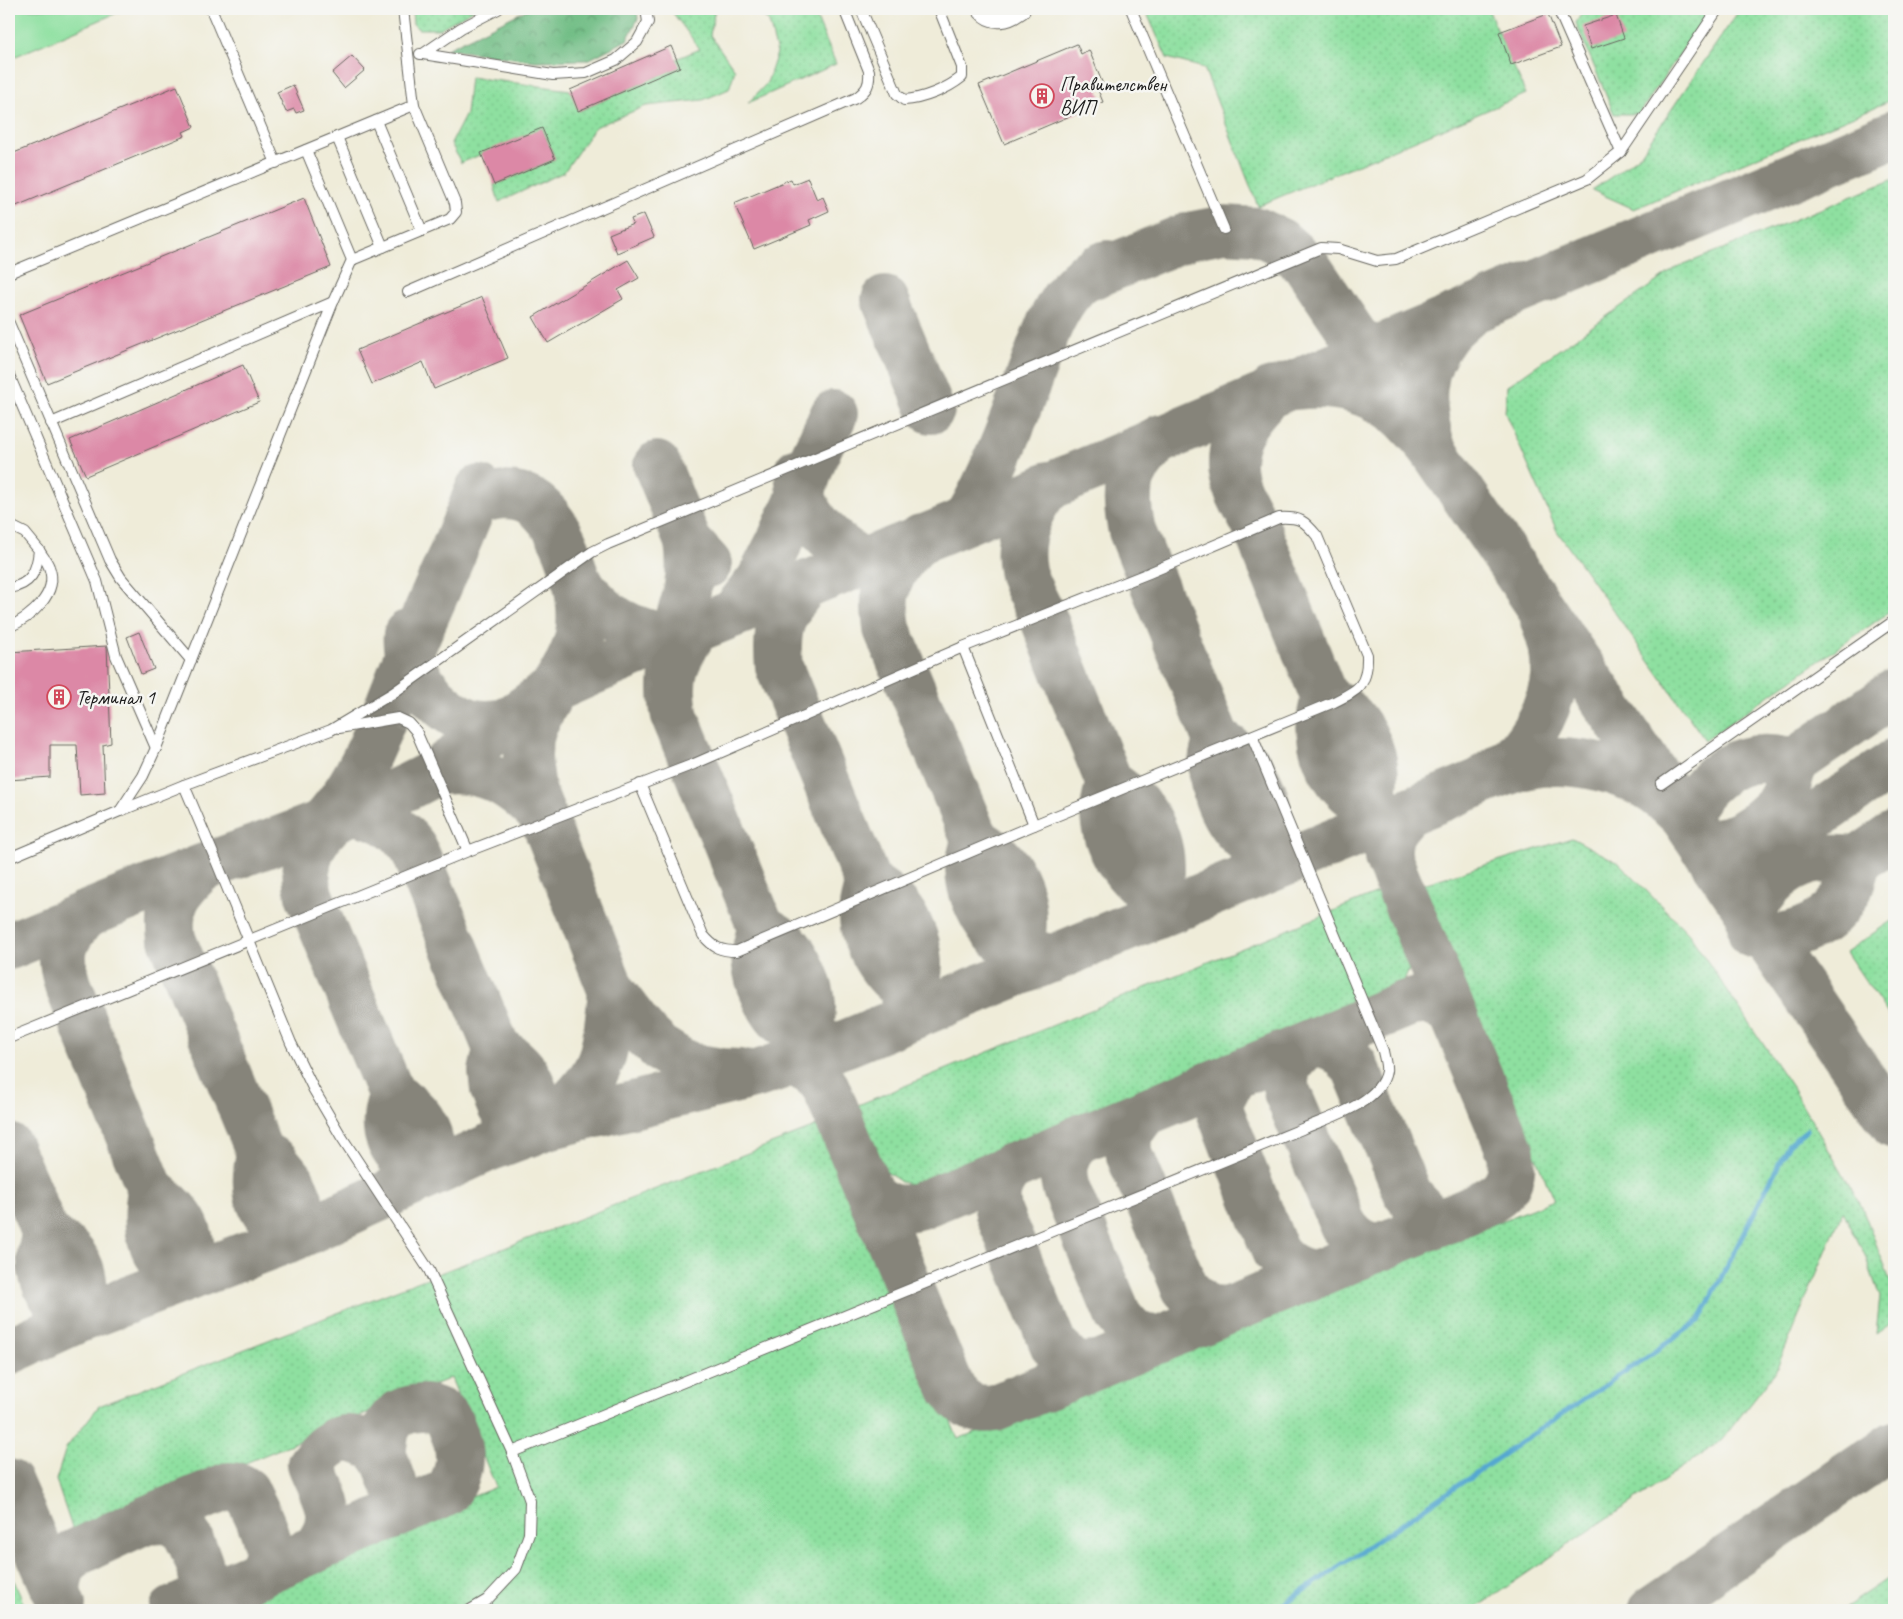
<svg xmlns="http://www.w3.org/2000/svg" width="1903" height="1619" viewBox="0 0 1903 1619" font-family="Caveat,sans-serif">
  <defs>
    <pattern id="grass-dots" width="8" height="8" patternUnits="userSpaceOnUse" patternTransform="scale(1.25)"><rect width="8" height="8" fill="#8ee0a0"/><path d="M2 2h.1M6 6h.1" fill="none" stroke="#7ac089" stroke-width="1.8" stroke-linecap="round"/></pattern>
    <pattern id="forest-crowns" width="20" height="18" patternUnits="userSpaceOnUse" patternTransform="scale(1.25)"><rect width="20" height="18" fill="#72be86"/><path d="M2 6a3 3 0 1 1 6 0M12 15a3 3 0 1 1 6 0" fill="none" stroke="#5d9a6d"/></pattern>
  </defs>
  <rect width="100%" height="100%" fill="#f6f6f2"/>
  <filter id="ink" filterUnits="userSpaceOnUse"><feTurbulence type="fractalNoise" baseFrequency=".02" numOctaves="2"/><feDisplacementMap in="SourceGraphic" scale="10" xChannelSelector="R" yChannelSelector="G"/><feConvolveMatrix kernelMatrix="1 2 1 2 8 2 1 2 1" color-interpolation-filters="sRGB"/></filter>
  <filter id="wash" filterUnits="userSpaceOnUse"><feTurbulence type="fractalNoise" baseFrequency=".0096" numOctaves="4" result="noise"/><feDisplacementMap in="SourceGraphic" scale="20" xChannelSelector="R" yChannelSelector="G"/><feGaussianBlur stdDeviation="1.12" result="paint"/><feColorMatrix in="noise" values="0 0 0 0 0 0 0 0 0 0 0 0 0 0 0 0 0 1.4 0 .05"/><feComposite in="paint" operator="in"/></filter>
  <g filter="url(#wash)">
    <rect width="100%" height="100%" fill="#efecd9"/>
    <!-- grass -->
    <g fill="url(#grass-dots)" stroke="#557e5e">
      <polygon points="412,9 475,9 439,29 418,29 413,24"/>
      <polygon points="670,9 715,9 710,35 735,70 729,89 703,100 646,106 595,127 564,172 499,202 494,185 555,159 542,128 461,163 451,143 466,114 470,77 570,90 579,111 679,67 676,59 700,49"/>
      <polygon points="756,9 813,9 836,64 748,103 767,83 777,53 769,22"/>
      <polygon points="1145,9 1488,9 1526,94 1258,206 1204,68 1167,58"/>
      <polygon points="1584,9 1710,9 1639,114 1614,114 1576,23"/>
      <polygon points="1740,9 1894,9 1894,99 1634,209 1592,190 1614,175 1641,154"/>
      <polygon points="1894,179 1894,609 1705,740 1557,531 1505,413 1507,386 1676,268"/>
      <polygon points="1572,838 1619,863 1689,934 1792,1087 1862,1207 1894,1291 1894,1321 1876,1334 1880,1297 1864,1253 1843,1211 1775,1372 1721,1441 1473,1610 198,1610 496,1487 451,1378 74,1534 56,1480 66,1448 99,1406 825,1123 958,1439 1554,1200 1420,885"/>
      <polygon points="1380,892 1394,899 1410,932 1413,959 1403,984 1381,1002 944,1181 921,1186 901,1182 880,1167 858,1115 858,1105"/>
      <polygon points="1894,919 1894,1023 1846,952"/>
      <polygon points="9,1568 26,1610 9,1610"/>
      <polygon points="1894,1574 1894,1610 1841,1610"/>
    </g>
    <!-- forest -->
    <polygon fill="url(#forest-crowns)" stroke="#476d51" points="528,9 637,9 638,19 627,40 588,60 535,61 447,49"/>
    <!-- pitch -->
    <polygon fill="#8ee0a0" stroke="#557e5e" points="9,9 126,9 9,59"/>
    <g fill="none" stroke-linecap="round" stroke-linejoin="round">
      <!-- stream -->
      <polyline stroke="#55a7d0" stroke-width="5" points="1275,1610 1699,1321 1789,1144 1807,1130"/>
      <!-- taxiway -->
      <g stroke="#86847a" stroke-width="48">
        <polyline points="1081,280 1188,236 1224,229 1257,231 1280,242 1307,266 1384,380"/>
        <polyline points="885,300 931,410"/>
        <path d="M1295,386c39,-5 81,4 110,32 9,9 18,19 26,29l463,678"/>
        <path d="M1272,391c-21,21 -41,43 -40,75 1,23 16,43 25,63 23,57 45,113 68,170 -14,40 5,86 43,106 10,6 22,8 33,11"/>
        <path d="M1161,438c-32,32 -39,48 -29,93l85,210c-2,7 -5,15 -5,23 1,35 18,71 51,86 10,4 20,7 30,10"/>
        <path d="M1431,447c-11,-44 -14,-76 16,-114 6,-7 15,-14 22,-21"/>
        <polyline points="657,465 688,542 708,564"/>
        <path d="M798,471c1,8 1,17 3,24 11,31 34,49 60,67"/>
        <path d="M1049,485c-20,24 -33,53 -27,85 2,13 17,38 23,52 21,54 43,107 64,160 -1,9 -4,19 -5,27 -1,34 22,72 53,86 9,4 20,6 30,9"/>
        <path d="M474,501c18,-5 38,-10 56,0 36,20 56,94 49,133 -8,44 -51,75 -51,122 0,11 3,23 4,34l80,202 30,39 20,19 18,11 18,7 24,4 19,1"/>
        <path d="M967,520c27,-46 45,-97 64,-147 10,-26 18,-54 35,-77 10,-14 25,-26 41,-32"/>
        <path d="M921,538c-17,17 -33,35 -36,59 -1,10 1,22 2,32l88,211c-2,8 -5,18 -6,26 -1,25 14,57 33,73 14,11 34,15 51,20"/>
        <path d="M578,582c27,36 49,49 94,56 14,-37 21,-57 16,-96"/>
        <path d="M806,584c-25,30 -31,44 -27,83l89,216c-1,8 -4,16 -5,23 -3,34 19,70 48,87 10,5 23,7 33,10"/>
        <polyline points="734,613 760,580 781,539 801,494 813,459 834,414"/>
        <path d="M696,628c-22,34 -29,48 -21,89l86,210c-2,10 -6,22 -6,31 2,25 15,57 36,71 13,8 28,14 42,19"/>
        <path d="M407,634c-5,34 35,82 68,89 12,2 22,1 34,-2"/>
        <path d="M1325,699c33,12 54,55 49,89 -3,16 -10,30 -17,44"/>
        <path d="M1217,741c35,17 58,59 49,97 -3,13 -10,24 -17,36"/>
        <path d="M435,772c46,-8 76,11 107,43"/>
        <path d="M1488,776c9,-7 20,-13 28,-21 18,-18 36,-53 38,-78 2,-19 -3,-39 -10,-56"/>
        <path d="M1109,782c8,7 17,13 25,20 23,22 34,62 22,93 -3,8 -9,16 -13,24"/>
        <path d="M353,811c27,5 42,13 60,36l84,202c33,18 47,47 33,84l-18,-11 -11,-15 -7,-17 -2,-18 5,-23"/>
        <path d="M337,817c-26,22 -36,44 -28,78l83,201c24,11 41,33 38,61 -1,7 -3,13 -5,19 -33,-20 -47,-42 -33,-80"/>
        <path d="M1684,817c15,-30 43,-58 78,-58 11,-1 21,2 32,3"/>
        <path d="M322,823c44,-45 64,-115 88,-172 23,-54 48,-107 69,-162"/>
        <path d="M975,840c36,20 52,52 47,94 0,5 0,11 -2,15 -2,8 -9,17 -13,24"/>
        <polyline points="1703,844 1727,840 1739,836 1756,825 1777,806 1785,793 1794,762 1894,693"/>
        <polyline points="1858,860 1894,835"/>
        <path d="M202,868c-24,23 -35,36 -30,71l88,214 17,10 14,17 8,19 1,18 -6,20c-36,-23 -43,-42 -34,-84"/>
        <path d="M868,883c7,5 15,10 22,16 20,20 34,53 27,81 -3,14 -11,27 -17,39"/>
        <path d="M1759,899c25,-37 56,-44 99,-39"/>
        <path d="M84,915c-22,27 -26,36 -16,70l83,205c33,24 48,46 35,87 -5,-3 -12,-6 -17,-10 -23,-20 -23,-50 -18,-77"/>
        <path d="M761,927c7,5 17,9 23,15 14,15 27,42 28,63 1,20 -8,39 -16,56"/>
        <path d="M1752,934c-6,-37 3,-69 31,-95 12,-11 28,-19 41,-28 23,-16 47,-32 70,-48"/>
        <path d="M1768,940c32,-6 61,-15 78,-46 6,-10 8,-23 12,-34"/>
        <path d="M9,946c64,-26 128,-53 193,-78 78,-29 158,-55 232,-95l121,-85 38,-17 79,-33 265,-105 957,-399"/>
        <polyline points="1313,1043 1325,1044 1337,1049 1354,1065 1408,1195 1428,1216 1436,1220 1449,1219"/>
        <path d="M1305,1047c-16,15 -23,23 -18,45l56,133c12,14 20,21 39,22"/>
        <path d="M792,1063c14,5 26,11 34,25l126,301c11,16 24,22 43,19l474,-198c29,-14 46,-21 42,-57l-123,-295c-1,-22 3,-28 18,-44"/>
        <path d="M1233,1076l-13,24v11l55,140c11,14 22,21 40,23"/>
        <path d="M1145,1112c-14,16 -19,23 -15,44l55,132 18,19 10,3 14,1"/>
        <path d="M544,1127c21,-17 47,-40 57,-67 7,-21 8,-46 11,-68"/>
        <path d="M1082,1137c-18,18 -22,27 -16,52l52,126c14,18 20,24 43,24"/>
        <path d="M9,1147c11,28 25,56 35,85 2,7 -3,16 -3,23 -2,27 14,54 40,63 7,-38 3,-65 -36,-83"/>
        <path d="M1011,1167c-14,17 -17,27 -12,47l55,132 19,18 8,2 16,-1"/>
        <path d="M872,1197c19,13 28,14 49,8l485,-201c20,-6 29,-3 47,9"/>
        <path d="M9,1351l72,-33 213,-81 194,-89 56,-21 213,-53 90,-31 631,-260c16,-6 31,-13 47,-17 42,-11 98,2 132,27 10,7 18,16 26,23"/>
        <polyline points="9,1483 62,1605"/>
        <path d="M148,1519c10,1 22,0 31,6 10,7 26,48 24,61 -1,7 -5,11 -10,16"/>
        <path d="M316,1549c25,-34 9,-50 -5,-85 15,-20 30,-33 56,-20 5,2 12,7 15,12 5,7 8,18 11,26"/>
        <path d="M57,1593c1,-18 4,-28 18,-40l73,-34 80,-33 12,1 6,4c8,18 23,41 21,61 0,8 -5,15 -9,22"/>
        <path d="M173,1610l273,-117c16,-19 16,-43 6,-65 -1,-3 -3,-8 -5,-10 -12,-15 -44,-12 -55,2 -9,10 -8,23 -10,36"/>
        <polyline points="1652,1610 1894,1445"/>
      </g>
    </g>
    <g id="blocks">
      <!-- building -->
      <g fill="#dc88a6">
        <polygon points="1548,14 1561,47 1511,65 1499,32"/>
        <polygon points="1616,15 1624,38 1591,49 1583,26"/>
        <polygon points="1077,44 1081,54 1089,50 1104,87 1098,90 1103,102 1004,144 979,85"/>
        <polygon points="671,46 680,67 578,111 570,90"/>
        <polygon points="352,56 365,70 344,88 332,73"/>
        <polygon points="293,85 304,110 296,113 294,109 286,112 277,92"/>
        <polygon points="177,86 194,127 183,132 185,136 9,209 9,155"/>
        <polygon points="542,128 555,159 494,185 481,153"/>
        <polygon points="808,178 817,200 823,197 829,211 809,220 811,225 754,249 734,203 791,179 793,184"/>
        <polygon points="304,198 331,267 47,383 19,315"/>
        <polygon points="644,214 654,237 617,253 609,234 633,224 631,219"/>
        <polygon points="628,260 639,278 618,290 623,299 548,343 533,317"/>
        <polygon points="482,297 508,358 434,389 423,362 372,384 357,350"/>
        <polygon points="243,365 259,402 86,476 70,440"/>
        <polygon points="139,632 154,669 141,674 127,637"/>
        <polygon points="107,646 111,743 103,745 105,793 80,795 77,745 50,745 50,777 9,780 9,652"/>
      </g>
    </g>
  </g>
  <g filter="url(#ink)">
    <use href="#blocks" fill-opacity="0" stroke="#66655e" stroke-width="1"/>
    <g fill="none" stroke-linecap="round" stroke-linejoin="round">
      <!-- lane casing -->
      <g stroke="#66655e" stroke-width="12">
        <g id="lane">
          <polyline points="211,9 276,163"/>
          <path d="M861,9l36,85 7,6c19,-1 43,-11 58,-23v-10l-23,-58"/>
          <polyline points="1131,9 1224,229"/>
          <polyline points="1558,9 1621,152"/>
          <polyline points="420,54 423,54 461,28 498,9"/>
          <polyline points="423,54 553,75 586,73 616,60 637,42 648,22 646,9"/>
          <polyline points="376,121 422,231"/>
          <polyline points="337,137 383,247"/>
          <polyline points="352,260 450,219 456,212 455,203 414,105 403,9"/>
          <polyline points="9,273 414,105"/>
          <path d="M408,292l448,-194c11,-8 14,-13 13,-27l-25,-62"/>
          <polyline points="9,323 110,560 121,578 191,660"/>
          <polyline points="9,375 97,581 116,656 156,748"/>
          <polyline points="51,423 333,302"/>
          <path d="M9,525l16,8 14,17c-2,21 -8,35 -30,38"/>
          <path d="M9,627c20,-9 51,-33 40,-60 -2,-6 -7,-11 -10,-17"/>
          <polyline points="963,647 1034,825"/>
          <polyline points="339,728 398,718 409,723 416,731 468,851"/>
          <polyline points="1661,784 1894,621"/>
          <polyline points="184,785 217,863 291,1043 314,1090 341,1136 429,1270 512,1452 530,1501 529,1534 516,1569 487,1600 470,1610"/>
          <polyline points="120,811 184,785 331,730 393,693 592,552 608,544 1321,248 1338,249 1377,261 1396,259 1587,179 1621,152 1718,9"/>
          <polyline points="9,858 120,811 143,776 156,748 333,302 352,260 306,150"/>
          <path d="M9,1038l459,-187 226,-87 269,-117 186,-74 130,-55c21,-1 25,2 38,18l50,119c1,30 -8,35 -33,47l-300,123 -297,126c-17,0 -23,-3 -34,-16l-63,-151"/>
          <path d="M512,1452l790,-323c26,-11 79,-26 84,-58 1,-6 -2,-14 -3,-20l-131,-315"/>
        </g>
      </g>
      <!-- street casing -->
      <g stroke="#66655e" stroke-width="22">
        <path id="street" d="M982,9c11,13 26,9 38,0"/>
      </g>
      <!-- lane -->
      <use href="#lane" stroke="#fff" stroke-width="10"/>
      <!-- street -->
      <use href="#street" stroke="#fff" stroke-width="20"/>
    </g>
  </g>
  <!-- icons -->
  <defs>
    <g id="building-ring" transform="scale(1.25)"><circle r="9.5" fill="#f6f6f2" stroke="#d1495b" stroke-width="1.5"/><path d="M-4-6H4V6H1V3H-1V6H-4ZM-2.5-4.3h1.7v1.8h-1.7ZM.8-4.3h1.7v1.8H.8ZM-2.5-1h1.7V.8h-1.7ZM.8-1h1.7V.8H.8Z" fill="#d1495b"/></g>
  </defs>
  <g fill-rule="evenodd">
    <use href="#building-ring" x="1042" y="96"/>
    <use href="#building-ring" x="59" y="697"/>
  </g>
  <g text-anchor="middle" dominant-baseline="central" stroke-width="5" stroke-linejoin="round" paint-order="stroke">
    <!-- poi labels -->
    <g font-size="20" fill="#1c1c1c" stroke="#f6f6f2" text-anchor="start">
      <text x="1060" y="84">Правителствен<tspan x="1060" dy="23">ВИП</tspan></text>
      <text x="76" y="697">Терминал 1</text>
    </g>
  </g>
  <!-- margin -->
  <rect width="1903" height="1619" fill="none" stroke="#f6f6f2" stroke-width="30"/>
</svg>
